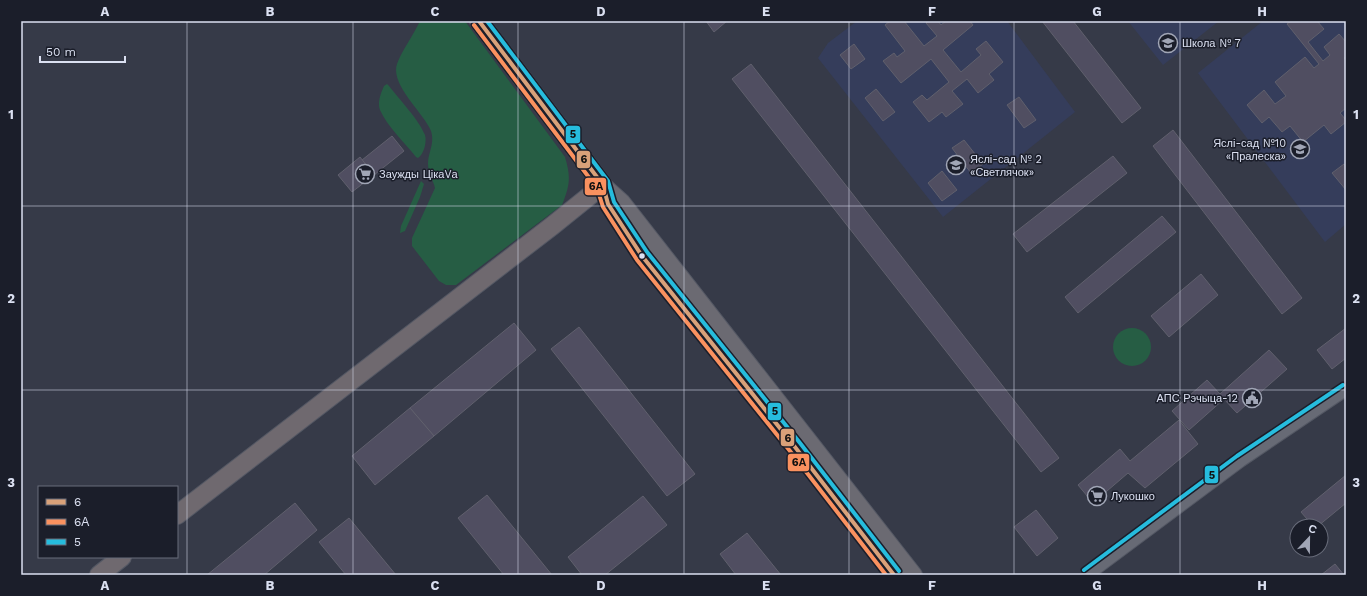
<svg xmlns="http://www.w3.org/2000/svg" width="1367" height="596" viewBox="0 0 1367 596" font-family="'Work Sans',sans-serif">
  <rect width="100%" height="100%" fill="#363a48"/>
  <!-- built -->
  <g fill="#353d5b">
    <polygon points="857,21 1007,21 1075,112 943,217 818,58 828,43"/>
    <polygon points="1128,21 1219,21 1163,65"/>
    <polygon points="1263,21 1346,21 1346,224 1325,242 1198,73"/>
  </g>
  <!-- green -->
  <g fill="#265d44">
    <path d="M420,21h45l100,136c6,20 5,28 -3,48l-106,80h-10l-7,-4 -27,-35v-8l23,-50c-2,-8 -7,-16 -7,-24 0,-12 7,-20 3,-33 -8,-19 -41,-46 -34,-67 4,-12 17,-30 23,-43z"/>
    <path d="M387,84l2,2c11,14 30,34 36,49 2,7 -1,19 -7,23l-2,-1c-11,-14 -29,-31 -36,-47 -3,-8 1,-17 4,-24z"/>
    <polygon points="421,181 424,184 420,197 405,231 400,233 401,226"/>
    <circle cx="1132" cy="347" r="19"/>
  </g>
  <!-- building -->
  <g fill="#504e61" stroke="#60606d">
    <polygon points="706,21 727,21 714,32"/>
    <polygon points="890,21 904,21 924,46 937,36 926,23 928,21 938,21 941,25 946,21 970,21 973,25 943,50 961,72 981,55 976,49 986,41 1003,62 989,74 994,80 978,93 967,79 952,91 963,104 946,117 942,112 929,122 913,102 922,95 927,100 949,82 931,59 901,83 883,61 894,53 897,57 905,51 885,25"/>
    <polygon points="1042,21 1073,21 1141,108 1122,123"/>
    <polygon points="1291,21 1317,21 1324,29 1308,42 1323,61 1330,55 1324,47 1339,34 1346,42 1346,56 1344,58 1346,60 1346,108 1340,113 1346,120 1346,122 1331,134 1324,125 1303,142 1290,126 1282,132 1269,117 1262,123 1247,105 1264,90 1275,104 1286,96 1275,82 1305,57 1314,68 1319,64 1287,24"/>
    <polygon points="854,44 865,59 851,69 840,55"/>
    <polygon points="751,64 1059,458 1041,472 732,79"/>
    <polygon points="876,89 895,112 883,121 865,98"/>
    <polygon points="1019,97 1036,120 1024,128 1007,105"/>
    <polygon points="1173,130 1302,298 1282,314 1153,146"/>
    <polygon points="392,136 404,151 374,175 362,160"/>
    <polygon points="964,140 983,164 971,173 952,148"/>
    <polygon points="1113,156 1127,173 1027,252 1013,234"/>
    <polygon points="360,157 374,175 352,192 338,175"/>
    <polygon points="1344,164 1346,167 1346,190 1332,173"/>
    <polygon points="942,171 957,190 942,201 928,183"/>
    <polygon points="1162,216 1176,232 1078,313 1065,297"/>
    <polygon points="1201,274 1218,295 1169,337 1151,316"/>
    <polygon points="514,323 536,350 434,436 410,408"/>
    <polygon points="579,327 695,474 667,496 551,349"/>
    <polygon points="1346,328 1346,358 1332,369 1317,350"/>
    <polygon points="1269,350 1287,369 1237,413 1224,399 1189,430 1172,411 1207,380 1220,394"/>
    <polygon points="410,408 434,436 375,485 352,456"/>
    <polygon points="1179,420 1198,444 1145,488 1128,473 1093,503 1078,485 1120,449 1130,461"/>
    <polygon points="1346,475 1346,503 1318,526 1313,526 1301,512"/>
    <polygon points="487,495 552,575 504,575 458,518"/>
    <polygon points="643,496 667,525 605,575 582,575 568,557"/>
    <polygon points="295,503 317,530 264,575 207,575"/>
    <polygon points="1036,510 1058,538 1037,556 1014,527"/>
    <polygon points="349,518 396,575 346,575 319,542"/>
    <polygon points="747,533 781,575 736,575 720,554"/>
    <polygon points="1335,564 1344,575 1321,575"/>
  </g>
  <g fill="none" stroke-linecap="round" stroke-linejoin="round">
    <!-- minor casing -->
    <g stroke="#545864" stroke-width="13">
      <polyline id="minor" points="1088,575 1241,461 1346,390"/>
    </g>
    <!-- secondary casing -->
    <g stroke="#545864" stroke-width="18">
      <g id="secondary">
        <polyline points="603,185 622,202 914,575"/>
        <polyline points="603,185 608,204 642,256 795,447 894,575"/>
      </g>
    </g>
    <!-- primary casing -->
    <g stroke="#545864" stroke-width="20">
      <g id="primary">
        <polyline points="177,515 552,226 603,185 479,21"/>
        <polyline points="99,575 122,557"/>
      </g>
    </g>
    <!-- minor -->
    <use href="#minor" stroke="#676a75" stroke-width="11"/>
    <!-- secondary -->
    <use href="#secondary" stroke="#6b6a72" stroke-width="16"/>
    <!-- primary -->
    <use href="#primary" stroke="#6f696f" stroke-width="18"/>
    <!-- bus-1 casing -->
    <g stroke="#1b1e2a" stroke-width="7">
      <polyline id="bus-1" points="479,21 603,185 608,204 642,256 795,447 894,575"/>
    </g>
    <!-- bus-2 casing -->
    <g stroke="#1b1e2a" stroke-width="7">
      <polyline id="bus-2" points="474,25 597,188 603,207 637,260 790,451 886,575"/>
    </g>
    <!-- bus-3 casing -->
    <g stroke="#1b1e2a" stroke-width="7">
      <g id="bus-3">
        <polyline points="487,21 608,181 614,202 647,252 800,443 899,571"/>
        <polyline points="1084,570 1237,456 1343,385"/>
      </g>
    </g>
    <!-- bus-1 -->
    <use href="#bus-1" stroke="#d9a179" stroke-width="4"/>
    <!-- bus-2 -->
    <use href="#bus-2" stroke="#fa915f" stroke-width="4"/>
    <!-- bus-3 -->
    <use href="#bus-3" stroke="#26bcdd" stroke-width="4"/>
  </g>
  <!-- grid -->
  <path fill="none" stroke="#dbe0f1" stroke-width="1" stroke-opacity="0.55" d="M187,21v554M353,21v554M518,21v554M684,21v554M849,21v554M1014,21v554M1180,21v554M21,206h1325M21,390h1325"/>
  <!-- icons -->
  <defs>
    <g id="school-ring" transform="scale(1)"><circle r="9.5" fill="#1b1e2a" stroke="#a1a6b6" stroke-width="1.5"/><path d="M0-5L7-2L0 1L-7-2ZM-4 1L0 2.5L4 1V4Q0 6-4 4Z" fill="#a1a6b6"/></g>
    <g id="supermarket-ring" transform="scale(1)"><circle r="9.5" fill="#1b1e2a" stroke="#a1a6b6" stroke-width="1.5"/><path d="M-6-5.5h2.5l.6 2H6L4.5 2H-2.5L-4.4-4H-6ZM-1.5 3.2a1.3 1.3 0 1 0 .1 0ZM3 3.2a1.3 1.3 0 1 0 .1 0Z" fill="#a1a6b6"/></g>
    <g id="civic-ring" transform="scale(1)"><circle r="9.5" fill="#1b1e2a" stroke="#a1a6b6" stroke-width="1.5"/><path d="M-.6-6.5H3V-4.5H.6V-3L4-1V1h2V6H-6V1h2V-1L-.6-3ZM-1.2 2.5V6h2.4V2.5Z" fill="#a1a6b6"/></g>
  </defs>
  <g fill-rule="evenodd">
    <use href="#school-ring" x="1168" y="43"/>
    <use href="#school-ring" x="1300" y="149"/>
    <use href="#school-ring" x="956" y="165"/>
    <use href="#supermarket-ring" x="365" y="174"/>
    <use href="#civic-ring" x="1252" y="398"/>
    <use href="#supermarket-ring" x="1097" y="496"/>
  </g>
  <!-- markers -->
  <circle fill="#dbe0f1" stroke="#1b1e2a" stroke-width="1.5" cx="642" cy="256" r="3.5"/>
  <g text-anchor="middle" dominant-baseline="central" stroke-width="3" stroke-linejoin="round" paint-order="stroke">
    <!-- poi labels -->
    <g font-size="11" fill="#dbe0f1" stroke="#1b1e2a" text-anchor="start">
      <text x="1182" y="43">Школа № 7</text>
      <text x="1286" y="143" text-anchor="end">Яслі-сад №10<tspan x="1286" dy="13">«Пралеска»</tspan></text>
      <text x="970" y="159">Яслі-сад № 2<tspan x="970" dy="13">«Светлячок»</tspan></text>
      <text x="379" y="174">Заужды ЦікаVа</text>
      <text x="1238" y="398" text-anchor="end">АПС Рэчыца-12</text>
      <text x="1111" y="496">Лукошко</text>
    </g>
  </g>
  <g stroke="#1b1e2a" stroke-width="1.5">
    <rect x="565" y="125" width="16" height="19" rx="4" fill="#26bcdd"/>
    <rect x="576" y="150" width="15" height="19" rx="4" fill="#d9a179"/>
    <rect x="584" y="177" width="23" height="19" rx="4" fill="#fa915f"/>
    <rect x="767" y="402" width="15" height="19" rx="4" fill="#26bcdd"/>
    <rect x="780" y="428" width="15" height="19" rx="4" fill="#d9a179"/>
    <rect x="787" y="453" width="23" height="19" rx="4" fill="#fa915f"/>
    <rect x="1204" y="465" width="15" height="19" rx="4" fill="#26bcdd"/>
  </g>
  <g font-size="11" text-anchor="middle" font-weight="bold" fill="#111">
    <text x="573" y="138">5</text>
    <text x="584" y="163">6</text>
    <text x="596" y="190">6А</text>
    <text x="775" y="415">5</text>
    <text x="788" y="442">6</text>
    <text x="799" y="466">6А</text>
    <text x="1212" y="479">5</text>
  </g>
  <!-- border -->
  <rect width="1367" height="596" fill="none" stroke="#1b1e2a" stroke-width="44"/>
  <!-- legend -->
  <rect x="38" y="486" width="140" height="72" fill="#1b1e2a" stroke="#686c7a"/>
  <rect x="46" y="499" width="20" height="6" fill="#d9a179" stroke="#686c7a"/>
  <text x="74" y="506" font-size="12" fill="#dbe0f1">6</text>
  <rect x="46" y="519" width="20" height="6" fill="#fa915f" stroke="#686c7a"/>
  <text x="74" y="526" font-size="12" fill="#dbe0f1">6А</text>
  <rect x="46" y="539" width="20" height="6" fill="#26bcdd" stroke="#686c7a"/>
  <text x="74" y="546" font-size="12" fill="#dbe0f1">5</text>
  <!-- north arrow -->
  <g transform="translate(1309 538) rotate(22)"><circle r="19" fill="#1b1e2a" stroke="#686c7a"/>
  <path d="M0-3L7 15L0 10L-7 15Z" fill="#a1a6b6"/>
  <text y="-6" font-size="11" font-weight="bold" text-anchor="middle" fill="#dbe0f1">С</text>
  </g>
  <!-- scale -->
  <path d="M40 56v6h85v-6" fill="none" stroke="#dbe0f1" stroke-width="2"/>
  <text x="46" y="56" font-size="12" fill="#dbe0f1" stroke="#1b1e2a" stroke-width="3" paint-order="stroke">50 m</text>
  <rect x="22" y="22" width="1323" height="552" fill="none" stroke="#dbe0f1" stroke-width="1.5"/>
  <g font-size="13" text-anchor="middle" font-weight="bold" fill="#dbe0f1">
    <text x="105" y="16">A</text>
    <text x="270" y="16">B</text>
    <text x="435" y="16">C</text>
    <text x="601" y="16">D</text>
    <text x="766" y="16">E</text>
    <text x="932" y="16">F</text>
    <text x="1097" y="16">G</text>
    <text x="1262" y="16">H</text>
    <text x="11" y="119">1</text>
    <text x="1356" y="119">1</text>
    <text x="11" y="303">2</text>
    <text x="1356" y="303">2</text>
    <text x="11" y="487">3</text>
    <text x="1356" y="487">3</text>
    <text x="105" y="590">A</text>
    <text x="270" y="590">B</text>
    <text x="435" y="590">C</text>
    <text x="601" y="590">D</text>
    <text x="766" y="590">E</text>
    <text x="932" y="590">F</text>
    <text x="1097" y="590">G</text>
    <text x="1262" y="590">H</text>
  </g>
</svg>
